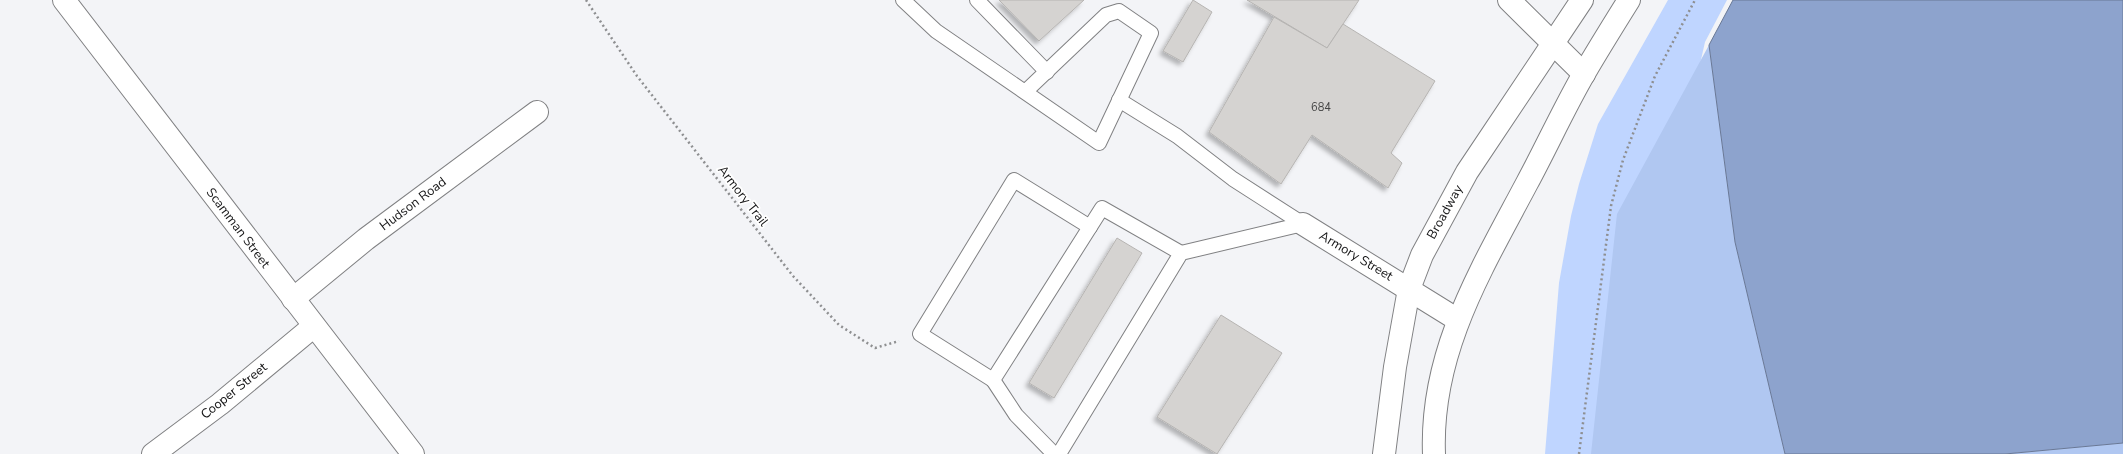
<svg xmlns="http://www.w3.org/2000/svg" width="2123" height="454" viewBox="0 0 2123 454" font-family="'Nunito Sans',sans-serif">
  <defs>
    <filter id="shadow"><feDropShadow dx="-3.5" dy="3.5" stdDeviation="2" flood-color="#0004"/></filter>
  </defs>
  <rect width="100%" height="100%" fill="#f3f4f7"/>
  <!-- green -->
  <polygon fill="#bfd5ff" points="1668,0 1727,0 1705,42 1612,454 1545,454 1559,283 1571,216 1579,184 1598,124"/>
  <!-- forest -->
  <g fill="#b0c7f1">
    <polygon points="1709,45 1735,242 1785,454 1591,454 1617,214"/>
    <polygon points="2123,443 2123,454 2005,454"/>
  </g>
  <!-- water -->
  <polygon fill="#8da3cd" stroke="#697896" points="1733,0 2123,0 2123,443 2005,454 1785,454 1735,242 1709,45"/>
  <!-- building -->
  <g fill="#d5d3d1" stroke="#b6b4b2" filter="url(#shadow)">
    <polygon points="999,0 1084,0 1039,41"/>
    <polygon points="1193,0 1212,12 1183,62 1163,51"/>
    <polygon points="1247,0 1359,0 1327,48"/>
    <polygon points="1274,17 1327,48 1343,24 1435,81 1391,153 1402,163 1388,188 1312,135 1281,184 1209,132"/>
    <polygon points="1117,238 1142,253 1054,398 1029,383"/>
    <polygon points="1221,315 1282,353 1217,454 1157,417"/>
  </g>
  <g fill="none" stroke-linecap="round" stroke-linejoin="round">
    <!-- service casing -->
    <g stroke="#808183" stroke-width="16">
      <g id="service">
        <polyline points="903,0 936,31 1099,143 1151,33 1119,11 1106,15 1025,92"/>
        <polyline points="977,0 1047,72"/>
        <polyline points="1119,100 1177,136 1233,179 1303,224"/>
        <polyline points="993,380 920,334 1014,180 1090,227"/>
        <polyline points="1054,454 1016,415 993,380 1102,208 1181,253"/>
        <polyline points="1059,454 1181,253 1303,224"/>
      </g>
    </g>
    <!-- minor casing -->
    <g stroke="#808183" stroke-width="24">
      <g id="minor">
        <polyline points="64,0 413,454"/>
        <polyline points="1509,0 1584,74"/>
        <polyline points="1303,224 1458,320"/>
        <polyline points="293,299 366,239 537,112"/>
        <polyline points="153,454 220,404 314,326"/>
      </g>
    </g>
    <!-- primary casing -->
    <g stroke="#808183" stroke-width="24">
      <g id="primary">
        <polyline points="1384,454 1395,367 1409,289 1422,255 1467,172 1582,0"/>
        <path d="M1434,454c-4,-102 47,-184 93,-271 20,-37 37,-75 58,-111 14,-24 29,-48 44,-72"/>
      </g>
    </g>
    <!-- path -->
    <g stroke="#8e8f91" stroke-width="2.5" stroke-dasharray="2 3" stroke-linecap="butt">
      <polyline points="586,0 637,76 793,276 839,325 875,348 899,341"/>
      <polyline points="1579,454 1611,206 1623,160 1655,76 1695,0"/>
    </g>
    <!-- service -->
    <use href="#service" stroke="#fff" stroke-width="14"/>
    <!-- minor -->
    <use href="#minor" stroke="#fff" stroke-width="22"/>
    <!-- primary -->
    <use href="#primary" stroke="#fff" stroke-width="22"/>
  </g>
  <g text-anchor="middle" dominant-baseline="central" stroke-width="3.5" stroke-linejoin="round" paint-order="stroke">
    <!-- number labels -->
    <g font-size="11" fill="#444">
      <text x="1321" y="107">684</text>
    </g>
    <!-- street labels -->
    <g font-size="13" fill="#141415" stroke="#fff">
      <text transform="translate(743 196) rotate(52)">Armory Trail</text>
      <text transform="translate(413 204) rotate(-37)">Hudson Road</text>
      <text transform="translate(1445 212) rotate(-61)">Broadway</text>
      <text transform="translate(238 228) rotate(53)">Scamman Street</text>
      <text transform="translate(1356 256) rotate(31)">Armory Street</text>
      <text transform="translate(234 391) rotate(-39)">Cooper Street</text>
    </g>
  </g>
</svg>
